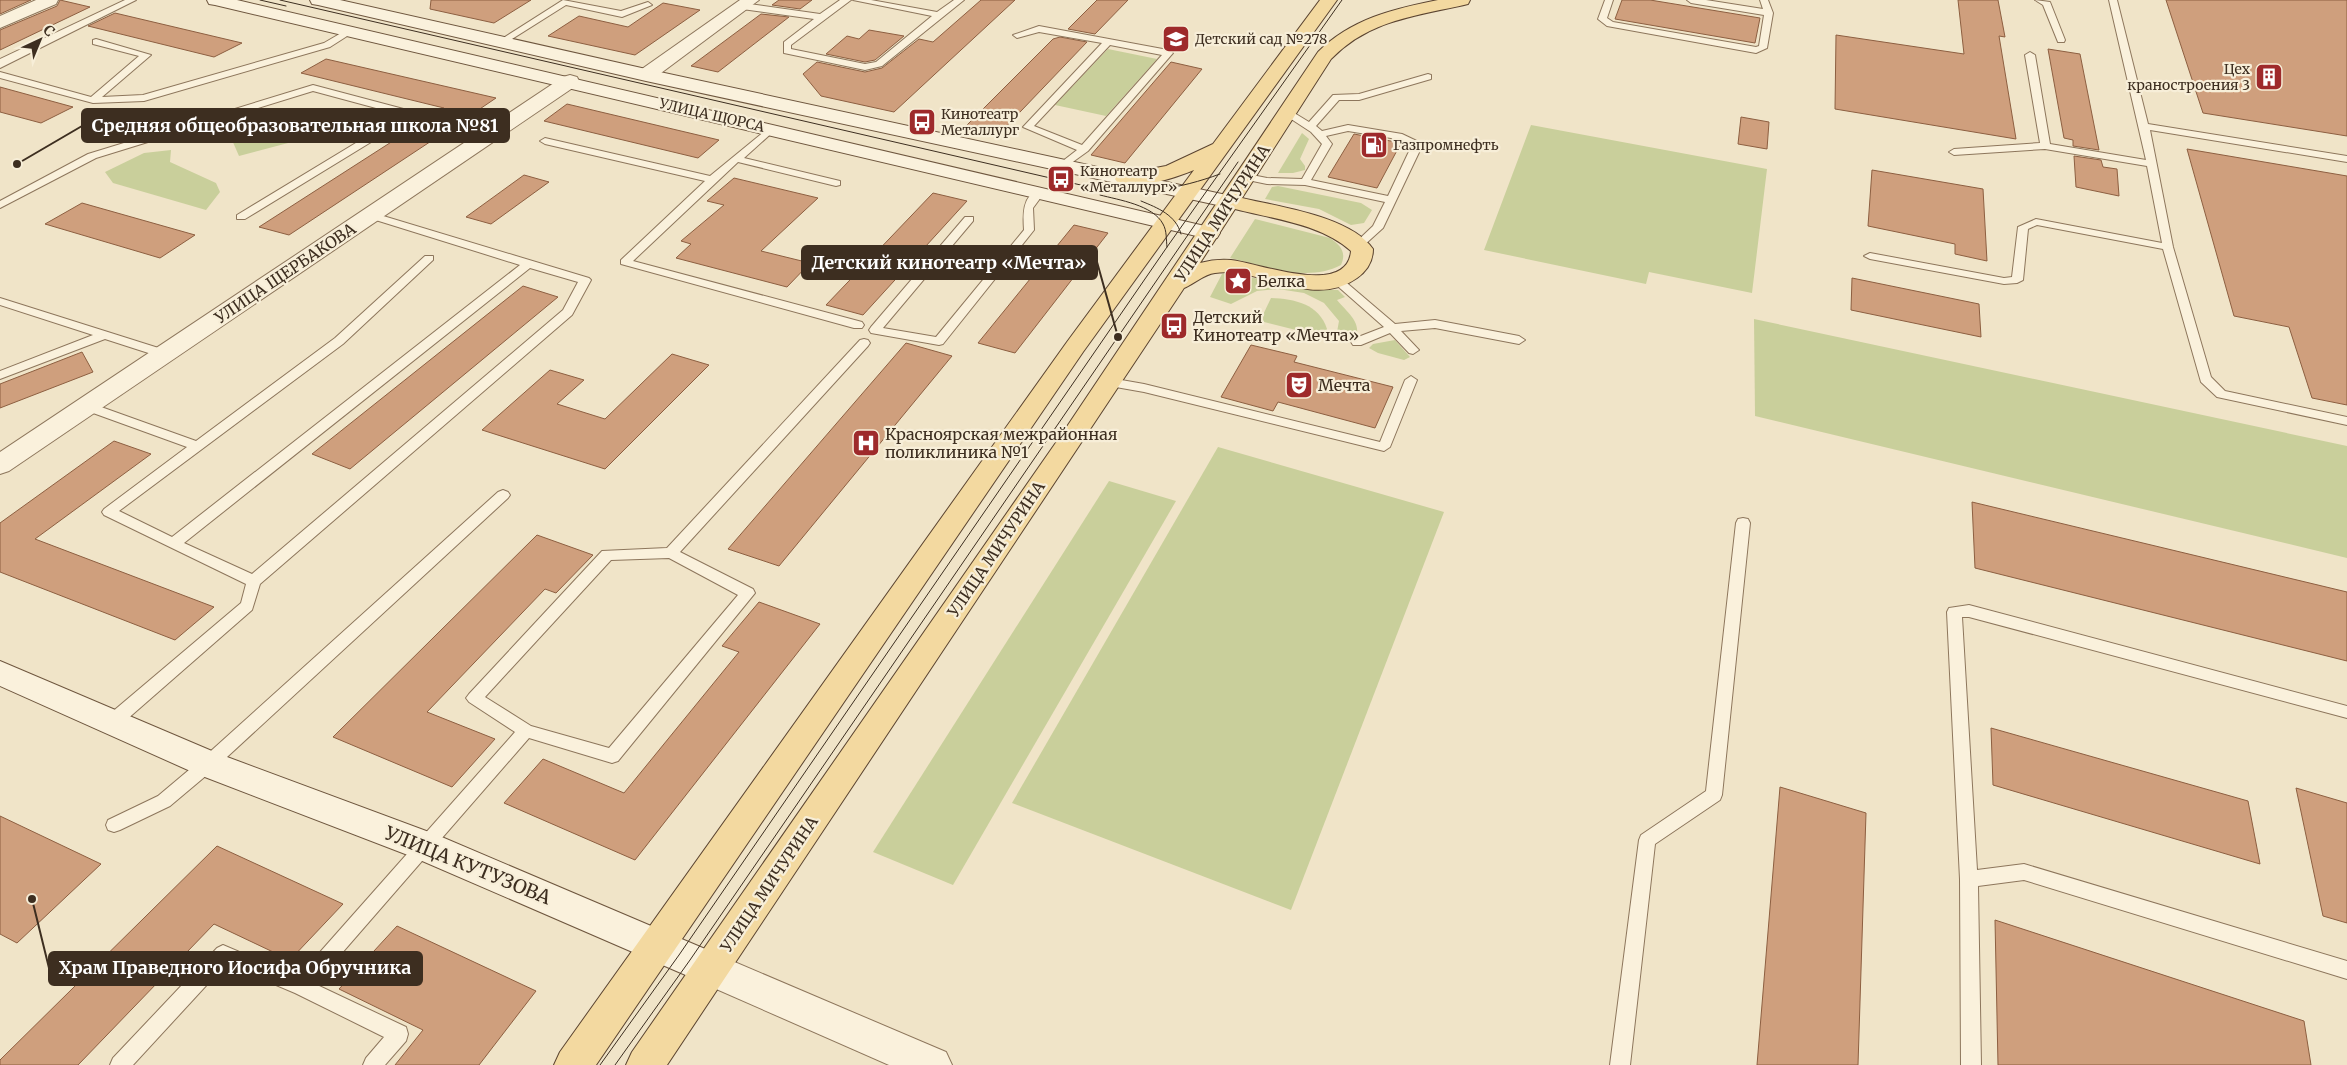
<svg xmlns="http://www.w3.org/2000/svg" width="2347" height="1065" viewBox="0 0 2347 1065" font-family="Merriweather,serif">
  <rect width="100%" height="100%" fill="#f0e4c8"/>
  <!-- green -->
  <g fill="#c9cf9b">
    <polygon points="1108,49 1157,59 1106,116 1055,105"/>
    <polygon points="351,109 379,119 239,156 232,140"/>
    <polygon points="1531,125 1767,169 1752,293 1649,272 1646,284 1484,250"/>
    <polygon points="1302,133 1309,139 1300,159 1305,166 1305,170 1293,173 1278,173"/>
    <polygon points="171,150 170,162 216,183 220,192 206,210 113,183 105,172 144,153"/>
    <polygon points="1278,186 1361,203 1372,210 1364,223 1351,225 1319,209 1265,199 1272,187"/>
    <path d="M1255,219l75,19c10,7 17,14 11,27 -34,18 -76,1 -111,-7z"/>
    <path d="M1230,273l77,16 31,1 7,7 -8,3c8,10 22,20 20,33l-9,5 -11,-6 2,-11 -15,-18 -20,-10 -26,-4 -21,2 -26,13 -21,-7 12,-23z"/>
    <path d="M1271,298c24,1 48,6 56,31l-3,8 -64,-16z"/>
    <polygon points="1754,319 2347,446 2347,558 1755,416"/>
    <polygon points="1395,340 1410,357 1404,360 1378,353 1369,348 1373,344"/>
    <polygon points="1218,447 1444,512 1291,910 1012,803"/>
    <polygon points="1109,481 1176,501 953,885 873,852"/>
  </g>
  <!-- building -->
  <g fill="#cf9f7d" stroke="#8d5f41">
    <polygon points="0,0 31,0 0,14"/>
    <polygon points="60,0 90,7 0,50 0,30 57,6"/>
    <polygon points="431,0 531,0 494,23 430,9"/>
    <polygon points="779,0 812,0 800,9 772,5"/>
    <polygon points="981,0 1015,0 894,112 821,96 803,74 817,62 865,72 882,68 919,39 933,42"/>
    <polygon points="1097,0 1128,0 1095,34 1068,29"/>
    <polygon points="1622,0 1650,0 1760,18 1755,43 1615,19"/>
    <polygon points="1958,0 1998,0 2005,37 1999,36 2016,139 1835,109 1836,35 1964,54"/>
    <polygon points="2166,0 2347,0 2347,136 2203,113"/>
    <polygon points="663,3 700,10 635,55 548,36 579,16 628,27"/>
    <polygon points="115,13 242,43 214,57 88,26"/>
    <polygon points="761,14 789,17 718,72 691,66"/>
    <polygon points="869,30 904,36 875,60 865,62 826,54 847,36 859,39"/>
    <polygon points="1060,37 1087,42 999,134 965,127 1053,39"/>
    <polygon points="2048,49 2080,54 2099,150 2073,146 2073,140 2064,138"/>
    <polygon points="326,59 496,98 465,119 436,113 444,108 301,73"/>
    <polygon points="1171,62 1202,69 1125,163 1091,155"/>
    <polygon points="0,87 73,107 41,123 0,112"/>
    <polygon points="567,104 719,140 698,158 544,121"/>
    <polygon points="1741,117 1769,122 1767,149 1738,144"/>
    <polygon points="424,121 454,126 289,235 259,227"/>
    <polygon points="1354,134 1401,143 1377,188 1328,177"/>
    <polygon points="2187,149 2347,176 2347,405 2312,398 2289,327 2234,316"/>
    <polygon points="2074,156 2101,160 2103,167 2117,169 2119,196 2076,187"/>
    <polygon points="1872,170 1983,189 1987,261 1955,254 1955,244 1868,226"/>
    <polygon points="524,175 549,182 491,224 466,217"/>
    <polygon points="734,178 818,198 761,251 810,263 787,287 676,258 691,244 681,241 724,205 707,201"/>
    <polygon points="933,193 967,201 863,315 826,305"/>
    <polygon points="82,203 195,235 160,258 45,224"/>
    <polygon points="1074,225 1108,233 1015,353 978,343"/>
    <polygon points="1852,278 1979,304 1981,337 1851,310"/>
    <polygon points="523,286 558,297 350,469 312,454"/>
    <polygon points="906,343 952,356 779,566 728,549"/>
    <polygon points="1251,345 1297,356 1294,362 1393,387 1375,428 1278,402 1273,411 1221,397"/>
    <polygon points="82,352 93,372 0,408 0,384"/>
    <polygon points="672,354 709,365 605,469 482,430 550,370 584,380 557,404 605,419"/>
    <polygon points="114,441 151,454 35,539 214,607 175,640 0,572 0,523"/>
    <polygon points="1972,502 2347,592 2347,661 1975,568"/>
    <polygon points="537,535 593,555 556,593 545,589 427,712 495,739 452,787 333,737"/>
    <polygon points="759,602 820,624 635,860 504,803 543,759 624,793 739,652 722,646"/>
    <polygon points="1991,728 2248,801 2260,864 1993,785"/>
    <polygon points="1780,787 1866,813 1858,1065 1757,1065"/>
    <polygon points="2296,788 2347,803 2347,923 2323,916"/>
    <polygon points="0,816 101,864 17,943 0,934"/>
    <polygon points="217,846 343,904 290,960 214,924 78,1065 0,1065 0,1060"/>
    <polygon points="1995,920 2304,1021 2311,1065 1998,1065"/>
    <polygon points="397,926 536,991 479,1065 395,1065 423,1030 339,989"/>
  </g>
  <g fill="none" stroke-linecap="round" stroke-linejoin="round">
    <!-- lane casing -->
    <g stroke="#8d765c" stroke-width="2">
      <g id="lane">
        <polygon points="125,0 136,0 0,68 0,59"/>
        <polygon points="563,0 621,11 648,2 652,5 622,17 566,5 504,44 497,42"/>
        <polygon points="840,0 851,0 791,45 791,49 865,64 876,62 932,16 853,0 871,0 937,12 954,0 964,0 882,66 865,70 784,53 784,42 814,19 742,9 738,6 742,3 820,14"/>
        <polygon points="1605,0 1613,0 1607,18 1613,22 1756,47 1759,46 1764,15 1691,3 1687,0 1706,0 1763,9 1760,0 1768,0 1773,13 1767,48 1756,53 1607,26 1598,19"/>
        <polygon points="2035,0 2050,2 2065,40 2064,42 2058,42 2043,5"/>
        <polygon points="2109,0 2117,0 2148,124 2347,156 2347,162 2150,130 2173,247 2211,377 2225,391 2347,417 2347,425 2217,397 2201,382 2163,249 2037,225 2028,229 2023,280 2017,283 2004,284 1870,259 1864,256 1870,253 2004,278 2012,277 2018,227 2036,219 2162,243 2147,166 2045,149 1954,155 1949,152 1954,149 2040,143 2025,55 2030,52 2035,55 2050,144 2146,160"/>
        <path d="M1039,26l129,24 5,3 -85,98 -25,18 -4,-1v-4l18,-14 -54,-23 79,-84 -63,-11 -22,6 -4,-3zM1110,45l52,10 -80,90 -48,-19z"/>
        <polygon points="348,29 355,31 330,47 144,101 93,103 0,78 0,72 91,97 139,56 93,44 93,40 96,39 151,55 102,97 143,95 324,43"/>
        <path d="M1428,74l3,1v4l-72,21h-20l-23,26 6,5 26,-6 54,9 21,10 -40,84 -21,19h-8l-1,-2 20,-19 12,-24 -80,-17 -38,-1 -24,-5 -1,-2 5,-3 20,4 35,1 20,-35 -11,-12 -26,-17v-4h6l18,11 24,-27 26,-1zM1348,131l49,8 15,6 -24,51 -77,-16 21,-36 -6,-8z"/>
        <polygon points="313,85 411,111 497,126 502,129 497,132 412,117 245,219 237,219 237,215 402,115 313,91 96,158 0,208 0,201 88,154"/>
        <polygon points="771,126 776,129 774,131 744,158 840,181 840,185 836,186 738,162 633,261 862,322 864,325 862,328 854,328 621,264 621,260 705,181 545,144 540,141 545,138 710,176"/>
        <path d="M1039,190l5,3 -11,15 1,22 -91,114 -4,1 -68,-12 -2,-3 2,-3 94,-110h8v4l-90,107 53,9 88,-107c-1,-14 -2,-35 15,-40z"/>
        <path d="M370,212l219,66 2,2 -19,35 -312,269 -8,26 -135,118 -6,1 -6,-1 -2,-5 2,-5 136,-115 5,-19 -142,-69 -2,-3 2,-3 83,-62 -105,-38 -2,-3 2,-3h8l106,38 139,-103 90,-82h8v4l-90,84 -224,167 53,26 348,-272 -154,-48 -1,-2zM530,268l48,14 -15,28 -311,264 -68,-31z"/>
        <polygon points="1337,277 1341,278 1395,324 1435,320 1519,336 1525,340 1519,344 1435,328 1401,331 1419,350 1413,354 1409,353 1390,333 1361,345 1353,345 1351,342 1353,339 1384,327 1333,282 1331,280 1333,278"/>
        <polygon points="0,298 168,351 170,354 164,358 105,339 0,379 0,371 93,335 0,305"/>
        <path d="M864,339l4,1 2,3 -2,3 -188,206 73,37 2,4 -137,168 -6,2 -83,-25 -214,246 91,43 2,7 -2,7 -21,24h-22l3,-7 18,-21 -89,-44 -69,-29 -93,101h-23l3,-7 104,-110 6,-3 75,32 217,-245 -46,-30 -3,-4 3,-4 133,-143 65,-3 193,-208zM669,558l69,37 -129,153 -78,-22 -46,-29 126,-137z"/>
        <polygon points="1411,376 1417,380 1390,447 1384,451 1144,392 1110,386 1104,382 1110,378 1144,384 1380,442 1405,380"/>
        <polygon points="503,490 508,492 510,495 508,498 214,769 170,806 120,830 114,832 108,830 106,825 108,820 158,796 202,759 498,492"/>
        <polygon points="1743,518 1748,519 1750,523 1722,795 1720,800 1655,844 1630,1065 1610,1065 1639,840 1641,835 1706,791 1736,523 1738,519"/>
        <polygon points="1969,605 2347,706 2347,718 1969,617 1962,617 1977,870 2024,864 2347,961 2347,979 2024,880 1978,886 1981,1065 1961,1065 1960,879 1947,612 1949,608"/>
      </g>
    </g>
    <!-- street casing -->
    <g stroke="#8d765c" stroke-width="2">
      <g id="street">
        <polygon points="36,0 58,0 56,4 0,28 0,16"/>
        <polygon points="740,0 759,0 653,79 639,79 637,75 639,71"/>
        <polygon points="570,75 577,77 579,81 577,85 9,471 0,474 0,452 563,77"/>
        <polygon points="711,952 946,1052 952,1065 889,1065 698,981 693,969 698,957"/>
      </g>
    </g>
    <!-- secondary casing -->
    <g stroke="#6f573f" stroke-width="2">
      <g id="secondary">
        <polygon points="207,0 237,0 1209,227 1217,228 1220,233 1217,238 1209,239 215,5 209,4"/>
        <polygon points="310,0 340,0 646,69 1231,196 1238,198 1241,202 1238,206 1231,208 646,81 318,5 312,4"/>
        <polygon points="0,661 219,754 437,835 724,957 729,969 724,981 711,986 413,857 197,774 0,686"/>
      </g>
    </g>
    <!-- primary casing -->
    <g stroke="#5b4430" stroke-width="2">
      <g id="primary">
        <path d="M1320,0h17l-254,352 -487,713h-42l6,-13 507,-710 127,-172c-22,9 -53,19 -76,13l-3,-4 3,-4 48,-9 47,-22z"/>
        <path d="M1438,0h32l-2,4c-51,12 -98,15 -137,55l-89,139c37,9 108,18 131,51 0,12 -6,22 -16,29 -44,32 -99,-12 -142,-5 -11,1 -21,11 -31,15l-517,777h-41l6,-13 432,-621 254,-379c33,-33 75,-43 120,-52zM1235,209c38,10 86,15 116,42 -4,47 -92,12 -120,9 -11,-1 -20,0 -31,3z"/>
      </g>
    </g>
    <!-- lane -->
    <use href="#lane" fill="#faf1dc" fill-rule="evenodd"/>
    <!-- street -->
    <use href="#street" fill="#faf1dc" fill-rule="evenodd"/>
    <!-- secondary -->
    <use href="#secondary" fill="#faf1dc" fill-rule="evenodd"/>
    <!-- primary -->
    <use href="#primary" fill="#f3d9a0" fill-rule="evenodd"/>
    <!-- tram -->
    <g stroke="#3d2e20" stroke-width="1">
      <polyline points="260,0 286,6"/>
      <path d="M280,0l818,189c43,6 81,0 122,-15"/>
      <path d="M1100,195c19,5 53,10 63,29 4,7 3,15 4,23"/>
      <path d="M1141,201c17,7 35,14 40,33"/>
      <polyline points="600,1065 679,955 1167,247 1342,0"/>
      <polyline points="615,1065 690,960 1238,162"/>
    </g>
  </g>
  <!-- icons -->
  <defs>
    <g id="school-square" transform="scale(1.4375)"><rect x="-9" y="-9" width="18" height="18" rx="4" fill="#9e2a2b" stroke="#f7eed8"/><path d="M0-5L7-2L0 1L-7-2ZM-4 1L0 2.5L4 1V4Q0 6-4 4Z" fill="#fff"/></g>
    <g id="building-square" transform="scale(1.4375)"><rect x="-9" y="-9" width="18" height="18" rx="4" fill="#9e2a2b" stroke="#f7eed8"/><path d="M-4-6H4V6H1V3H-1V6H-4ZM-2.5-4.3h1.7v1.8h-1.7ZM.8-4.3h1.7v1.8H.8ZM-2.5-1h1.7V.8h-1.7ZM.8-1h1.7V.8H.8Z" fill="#fff"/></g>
    <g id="bus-square" transform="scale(1.4375)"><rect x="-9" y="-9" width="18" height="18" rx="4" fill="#9e2a2b" stroke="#f7eed8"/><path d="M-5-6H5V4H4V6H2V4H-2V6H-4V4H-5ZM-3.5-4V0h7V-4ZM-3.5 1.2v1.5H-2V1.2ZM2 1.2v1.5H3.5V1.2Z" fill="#fff"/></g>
    <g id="fuel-square" transform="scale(1.4375)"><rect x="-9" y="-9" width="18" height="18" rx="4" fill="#9e2a2b" stroke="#f7eed8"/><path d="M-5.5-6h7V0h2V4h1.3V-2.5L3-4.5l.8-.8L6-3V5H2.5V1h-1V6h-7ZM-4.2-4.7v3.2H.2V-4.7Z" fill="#fff"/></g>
    <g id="sight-square" transform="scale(1.4375)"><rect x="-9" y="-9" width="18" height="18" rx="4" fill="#9e2a2b" stroke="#f7eed8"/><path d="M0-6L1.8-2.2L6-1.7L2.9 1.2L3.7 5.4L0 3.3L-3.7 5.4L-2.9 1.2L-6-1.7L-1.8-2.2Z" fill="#fff"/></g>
    <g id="theatre-square" transform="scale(1.4375)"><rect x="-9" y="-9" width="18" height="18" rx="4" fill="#9e2a2b" stroke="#f7eed8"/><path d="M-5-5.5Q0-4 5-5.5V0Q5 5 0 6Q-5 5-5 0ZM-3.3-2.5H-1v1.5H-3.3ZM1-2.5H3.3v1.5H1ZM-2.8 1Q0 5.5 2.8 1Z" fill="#fff"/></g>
    <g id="hospital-square" transform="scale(1.4375)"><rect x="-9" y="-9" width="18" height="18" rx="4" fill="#9e2a2b" stroke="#f7eed8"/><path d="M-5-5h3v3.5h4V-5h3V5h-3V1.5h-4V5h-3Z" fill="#fff"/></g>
  </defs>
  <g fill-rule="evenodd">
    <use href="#school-square" x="1176" y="39"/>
    <use href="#building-square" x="2269" y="77"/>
    <use href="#bus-square" x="922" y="122"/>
    <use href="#fuel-square" x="1374" y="145"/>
    <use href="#bus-square" x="1061" y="179"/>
    <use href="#sight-square" x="1238" y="281"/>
    <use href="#bus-square" x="1174" y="326"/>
    <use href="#theatre-square" x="1299" y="385"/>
    <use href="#hospital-square" x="866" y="443"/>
  </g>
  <g text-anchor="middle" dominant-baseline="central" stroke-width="4.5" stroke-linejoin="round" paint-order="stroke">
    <!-- far-poi labels -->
    <g font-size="14" fill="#3d2e20" stroke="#f7eed8" text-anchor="start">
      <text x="1195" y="39">Детский сад №278</text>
      <text x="2250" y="69" text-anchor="end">Цех<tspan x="2250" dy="16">краностроения 3</tspan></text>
      <text x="941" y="114">Кинотеатр<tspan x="941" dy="16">Металлург</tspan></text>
      <text x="1393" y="145">Газпромнефть</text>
      <text x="1080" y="171">Кинотеатр<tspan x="1080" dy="16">«Металлург»</tspan></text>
    </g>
    <!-- far-street labels -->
    <g font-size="14" fill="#3d2e20" stroke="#f7eed8">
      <text transform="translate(712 115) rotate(13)">УЛИЦА ЩОРСА</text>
    </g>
    <!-- street labels -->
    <g font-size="16" fill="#3d2e20" stroke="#f7eed8">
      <text transform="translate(1222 213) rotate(-57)">УЛИЦА МИЧУРИНА</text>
      <text transform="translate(285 273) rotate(-34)">УЛИЦА ЩЕРБАКОВА</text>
      <text transform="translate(996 549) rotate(-56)">УЛИЦА МИЧУРИНА</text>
      <text transform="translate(769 884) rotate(-56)">УЛИЦА МИЧУРИНА</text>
    </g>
    <!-- poi labels -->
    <g font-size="16" fill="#3d2e20" stroke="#f7eed8" text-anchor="start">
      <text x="1257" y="281">Белка</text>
      <text x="1193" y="317">Детский<tspan x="1193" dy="18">Кинотеатр «Мечта»</tspan></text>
      <text x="1318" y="385">Мечта</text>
      <text x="885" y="434">Красноярская межрайонная<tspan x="885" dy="18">поликлиника №1</tspan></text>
    </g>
    <!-- near-street labels -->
    <g font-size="19" fill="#3d2e20" stroke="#f7eed8">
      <text transform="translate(468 865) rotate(22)">УЛИЦА КУТУЗОВА</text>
    </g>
  </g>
  <!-- callouts -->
  <path fill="none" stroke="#3d2e20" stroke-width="2" d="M17 164L82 126M1118 337L1097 262M32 899L49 968"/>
  <g fill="#3d2e20" stroke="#f7eed8" stroke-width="2">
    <circle cx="17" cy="164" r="5"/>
    <circle cx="1118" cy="337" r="5"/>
    <circle cx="32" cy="899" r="5"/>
  </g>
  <g fill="#3d2e20" stroke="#3d2e20" stroke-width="2">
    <rect x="82" y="109" width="427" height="33" rx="5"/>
    <rect x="802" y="246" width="295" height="33" rx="5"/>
    <rect x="49" y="952" width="373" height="33" rx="5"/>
  </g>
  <g font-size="18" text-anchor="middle" font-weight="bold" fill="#fff">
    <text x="295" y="132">Средняя общеобразовательная школа №81</text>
    <text x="949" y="269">Детский кинотеатр «Мечта»</text>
    <text x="235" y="974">Храм Праведного Иосифа Обручника</text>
  </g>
  <!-- north arrow -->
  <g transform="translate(40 40) rotate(44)" stroke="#f7eed8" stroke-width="4" paint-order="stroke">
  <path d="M0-4L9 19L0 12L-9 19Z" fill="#3d2e20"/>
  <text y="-8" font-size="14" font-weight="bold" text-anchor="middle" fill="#3d2e20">С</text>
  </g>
</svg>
